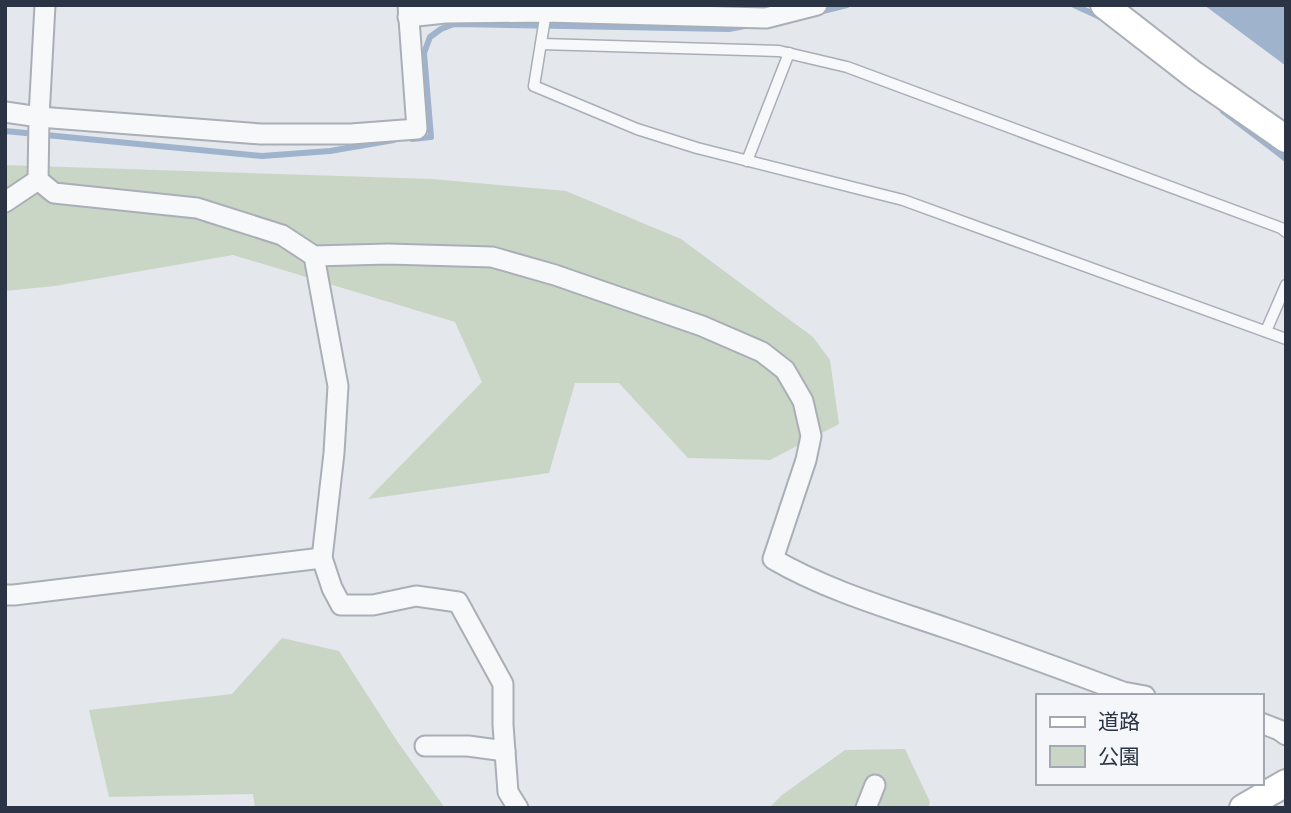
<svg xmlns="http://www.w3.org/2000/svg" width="1291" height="813" viewBox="0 0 1291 813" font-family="Mulish,'Noto Sans JP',sans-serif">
  <rect width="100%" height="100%" fill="#e4e7ec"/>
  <!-- green -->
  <g fill="#c9d6c5">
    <polygon points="5,165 432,179 566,191 681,239 813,337 830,360 839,424 770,460 688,458 619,383 575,383 549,473 368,499 482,382 455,322 233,255 55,286 5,291"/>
    <polygon points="282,638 339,651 397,741 445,808 255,808 253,794 109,797 89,710 232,694"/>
    <polygon points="905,749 930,802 928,808 769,808 782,795 845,750"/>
  </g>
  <!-- water -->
  <polygon fill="#9fb4cc" points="1204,5 1286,5 1286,66"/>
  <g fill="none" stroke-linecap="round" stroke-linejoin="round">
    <!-- stream -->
    <g stroke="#9fb4cc" stroke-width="6">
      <polyline points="1074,5 1100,17"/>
      <polyline points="819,12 847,5"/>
      <polyline points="1223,111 1286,159"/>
      <polyline points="5,131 262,156 330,151 394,140"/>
      <polyline points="412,139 431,137 424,53 430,37 441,29 454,24 729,29 750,25"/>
    </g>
    <!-- lane casing -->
    <g stroke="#a9aeb7" stroke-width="13">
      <g id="lane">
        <polyline points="546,12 534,86 637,129 697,148 903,200 1286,339"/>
        <polyline points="541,44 779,51 847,67 1281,228 1286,232"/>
        <polyline points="747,161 789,53"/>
        <polyline points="1266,331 1286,285"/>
      </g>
    </g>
    <!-- street casing -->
    <g stroke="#a9aeb7" stroke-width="23">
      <g id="street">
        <polyline points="408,17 445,13 546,12 766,18 817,5"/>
        <polyline points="5,112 39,117 261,134 351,134 417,129 408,5"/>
        <path d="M38,180l16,13 143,15 85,27 32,21 74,-2 104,3 63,18 147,51 60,26 23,18 18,31 8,35 -5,24 -33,99c53,31 115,49 173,69 59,20 118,42 177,64l22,4"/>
        <polyline points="38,180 39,117 45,5"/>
        <polyline points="5,202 38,180"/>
        <polyline points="314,256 338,386 334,453 322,558 332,588 341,605 373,605 416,596 458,602 503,684 503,725 508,792 518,808"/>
        <polyline points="5,595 14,595 322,558"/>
        <polyline points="1261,723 1279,730 1286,735"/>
        <polyline points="425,746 468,746 505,751"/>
        <polyline points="866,808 875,785"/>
      </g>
    </g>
    <!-- secondary casing -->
    <g stroke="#a9aeb7" stroke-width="30">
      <g id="secondary">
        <polyline points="1104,5 1194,75 1286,139"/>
        <polyline points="1243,808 1286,783"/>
      </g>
    </g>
    <!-- lane -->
    <use href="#lane" stroke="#f7f8fa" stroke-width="10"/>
    <!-- street -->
    <use href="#street" stroke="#f7f8fa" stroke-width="19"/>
    <!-- secondary -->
    <use href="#secondary" stroke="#fff" stroke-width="26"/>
  </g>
  <!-- border -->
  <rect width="1291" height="813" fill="none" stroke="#2b3445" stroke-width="14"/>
  <!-- legend -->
  <rect x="1036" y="694" width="228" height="91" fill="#f4f6f9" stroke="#a4a8b1" stroke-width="2"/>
  <rect x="1050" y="717" width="35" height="10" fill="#ffffff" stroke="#a4a8b1" stroke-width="2"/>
  <text x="1098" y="729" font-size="21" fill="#2b3445">道路</text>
  <rect x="1050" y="746" width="35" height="21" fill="#c9d6c5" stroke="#a4a8b1" stroke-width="2"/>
  <text x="1098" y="764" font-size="21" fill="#2b3445">公園</text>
</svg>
